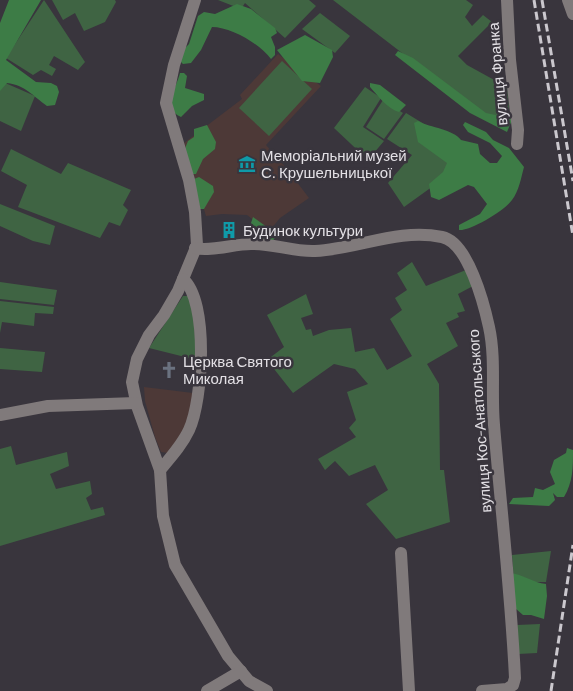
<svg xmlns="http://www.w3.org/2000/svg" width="573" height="691" viewBox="0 0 573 691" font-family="Barlow,sans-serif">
  <rect width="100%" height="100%" fill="#39353d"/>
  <!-- education -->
  <g fill="#4d3937">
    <polygon points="278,54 321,86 266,145 287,169 309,198 280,218 271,229 265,229 247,215 222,214 206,216 184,143 242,99 240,95"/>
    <polygon points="144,387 193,393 187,425 168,453 161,452 155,437 145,401"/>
  </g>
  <!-- green -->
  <g fill="#3f6443">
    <polygon points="44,0 85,62 78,70 54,56 49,65 56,69 52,76 41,70 33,75 6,58"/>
    <polygon points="52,0 115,0 116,2 105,22 84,31 75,13 63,20"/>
    <polygon points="218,0 309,0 316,6 285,38 245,3 241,9"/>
    <polygon points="333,0 466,0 473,5 465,17 472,26 483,15 492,22 458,56 467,65 507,87 509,110 499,117 486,114 449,89"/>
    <polygon points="320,13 350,36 335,53 302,29"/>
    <polygon points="282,61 312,89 269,136 239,108"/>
    <polygon points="3,82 35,96 21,131 0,121 0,84"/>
    <polygon points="365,87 381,98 363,127 384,141 368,160 334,128"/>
    <polygon points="383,100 403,113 384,139 366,127"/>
    <polygon points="406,113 429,127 452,166 436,184 404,207 388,183 412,155 387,139"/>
    <polygon points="11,149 61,174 68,163 131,190 123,205 128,210 120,226 109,222 100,238 18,207 27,185 1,171"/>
    <polygon points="0,204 55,226 50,245 33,241 0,226"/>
    <polygon points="412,262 426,286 466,270 473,286 458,294 465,311 457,313 459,317 446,323 458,346 427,364 439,384 440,470 444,470 450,522 396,539 366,504 388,490 375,465 349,476 335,461 325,470 318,459 356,437 349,428 356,420 347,392 368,384 355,369 334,364 293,393 267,360 284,347 267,315 306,294 313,314 301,318 306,330 311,329 313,336 329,330 351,328 355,352 374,348 387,370 412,356 390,319 402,310 395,298 407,290 397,273"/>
    <polygon points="0,282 57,290 54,305 0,299"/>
    <polygon points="183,296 190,296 192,299 197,360 149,348"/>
    <polygon points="0,301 54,307 53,314 35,313 34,326 2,322 0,333"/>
    <polygon points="0,348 45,352 42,372 0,369"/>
    <polygon points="11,446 16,465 67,452 69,466 50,474 56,489 90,481 92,494 86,498 91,510 103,507 105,515 0,546 0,449"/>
    <polygon points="551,551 546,582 514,582 512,555"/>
    <polygon points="540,624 537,653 518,654 517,625"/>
  </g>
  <!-- forest -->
  <g fill="#3d7c46">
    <path d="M9,0h32l-35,60 30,22 15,1 6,3 2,6 -4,13 -8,1c-14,-10 -22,-21 -40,-23l-7,8v-68z"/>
    <path d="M237,4l14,5 24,19 2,5 -6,4 4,10v8l-4,4c-11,-15 -40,-32 -59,-32l-11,23 -10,13 -8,1 -5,-5 4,-8 7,-7 9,-28 6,-4 11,2z"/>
    <polygon points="305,35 332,50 333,57 320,83 302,81 277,50"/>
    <polygon points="398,51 413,58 486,113 510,118 512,120 507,132 470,113 395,55"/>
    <path d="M180,73h4l3,3 -2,12 19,6v6l-12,6 -11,11c-20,-8 -4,-31 -1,-44z"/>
    <path d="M370,83l10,2 26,20 -7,7c-11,-3 -22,-17 -29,-25z"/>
    <path d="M418,121c13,7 35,8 43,19l17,4 2,10 10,9h7l5,-7 -12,-13 -22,-11 -5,-7 2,-3 21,10 7,8 16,8 15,19c-3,11 -5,24 -12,33 -7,10 -41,31 -53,30v-5l21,-11 7,-10 -13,-17 -6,-2 -29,15 -8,-3 -2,-13 14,-12 4,-9 -29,-21 -4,-19z"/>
    <polygon points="207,125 216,142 215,149 203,159 196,174 193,174 184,151 188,141 194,137 194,129"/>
    <polygon points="199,177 213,186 214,192 204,209 200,209 194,179"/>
    <polygon points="253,217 274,232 275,238 271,243 255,238 251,223"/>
    <path d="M567,448l6,2c0,18 0,32 -9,47h-7l-4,-4 2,7 -6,6 -40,-2 4,-6 20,-1 2,-9 8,2 12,-6 -5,-12 4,-12 12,-7z"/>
    <path d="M510,573c13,1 23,10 36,11l1,12 -3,23 -13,-4h-8l-8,-7z"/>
  </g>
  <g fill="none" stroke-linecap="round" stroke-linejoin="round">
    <!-- minor -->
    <g stroke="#807a7b" stroke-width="12">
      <polyline points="195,0 174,65 166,103 189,180 195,212 197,245 178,291 164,315 149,335 137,359 132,382 137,406 160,470 163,516 175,565 228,656 249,681 267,691"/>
      <polyline points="507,0 510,60 518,130 517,144"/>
      <polyline points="568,0 573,14"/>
      <path d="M195,248c15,4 39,-4 56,-4 21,-1 42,8 64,7 43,-2 83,-23 127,-14 26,5 42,67 47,90 7,32 2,67 5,98 7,85 17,169 21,253l-2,7 -6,4 -25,2"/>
      <polyline points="0,415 48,406 136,403"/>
      <path d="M160,470c11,-13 22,-25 29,-40 14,-30 20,-129 -6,-151"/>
      <polyline points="401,553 409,691"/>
      <polyline points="207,691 241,671"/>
    </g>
    <!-- rail -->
    <g stroke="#cbc8ce" stroke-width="3" stroke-dasharray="8 4" stroke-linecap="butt">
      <polyline points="534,0 573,236"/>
      <polyline points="542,0 573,181"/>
      <polyline points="551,691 573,545"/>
    </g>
  </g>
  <!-- icons -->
  <defs>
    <g id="museum-bare" transform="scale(1.35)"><path d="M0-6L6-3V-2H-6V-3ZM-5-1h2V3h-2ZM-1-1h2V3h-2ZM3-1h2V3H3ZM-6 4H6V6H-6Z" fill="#0f9aa8" stroke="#39353d" stroke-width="2.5" paint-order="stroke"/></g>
    <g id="building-bare" transform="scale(1.35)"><path d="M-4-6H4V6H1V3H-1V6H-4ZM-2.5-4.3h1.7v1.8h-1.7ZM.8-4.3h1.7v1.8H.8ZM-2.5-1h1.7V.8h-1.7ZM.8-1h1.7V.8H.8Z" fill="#0f9aa8" stroke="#39353d" stroke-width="2.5" paint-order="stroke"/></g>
    <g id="church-bare" transform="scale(1.35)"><path d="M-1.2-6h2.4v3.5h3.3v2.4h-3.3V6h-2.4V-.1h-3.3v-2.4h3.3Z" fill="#6b7280" stroke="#39353d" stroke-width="2.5" paint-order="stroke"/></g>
  </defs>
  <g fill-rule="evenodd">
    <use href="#museum-bare" x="247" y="164"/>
    <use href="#building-bare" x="229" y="230"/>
    <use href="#church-bare" x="169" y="370"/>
  </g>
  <g text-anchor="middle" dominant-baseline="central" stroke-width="5" stroke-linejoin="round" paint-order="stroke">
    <!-- street labels -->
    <g font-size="15" fill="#e3e0e5" stroke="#39353d">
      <text transform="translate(497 74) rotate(-95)">вулиця Франка</text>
      <text transform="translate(479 421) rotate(-94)">вулиця Кос-Анатольського</text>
    </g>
    <!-- poi labels -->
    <g font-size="15" fill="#e3e0e5" stroke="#39353d" text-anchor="start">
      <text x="261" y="155">Меморіальний музей<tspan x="261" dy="17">С. Крушельницької</tspan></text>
      <text x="243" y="230">Будинок культури</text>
      <text x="183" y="361">Церква Святого<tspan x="183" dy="17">Миколая</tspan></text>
    </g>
  </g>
</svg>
